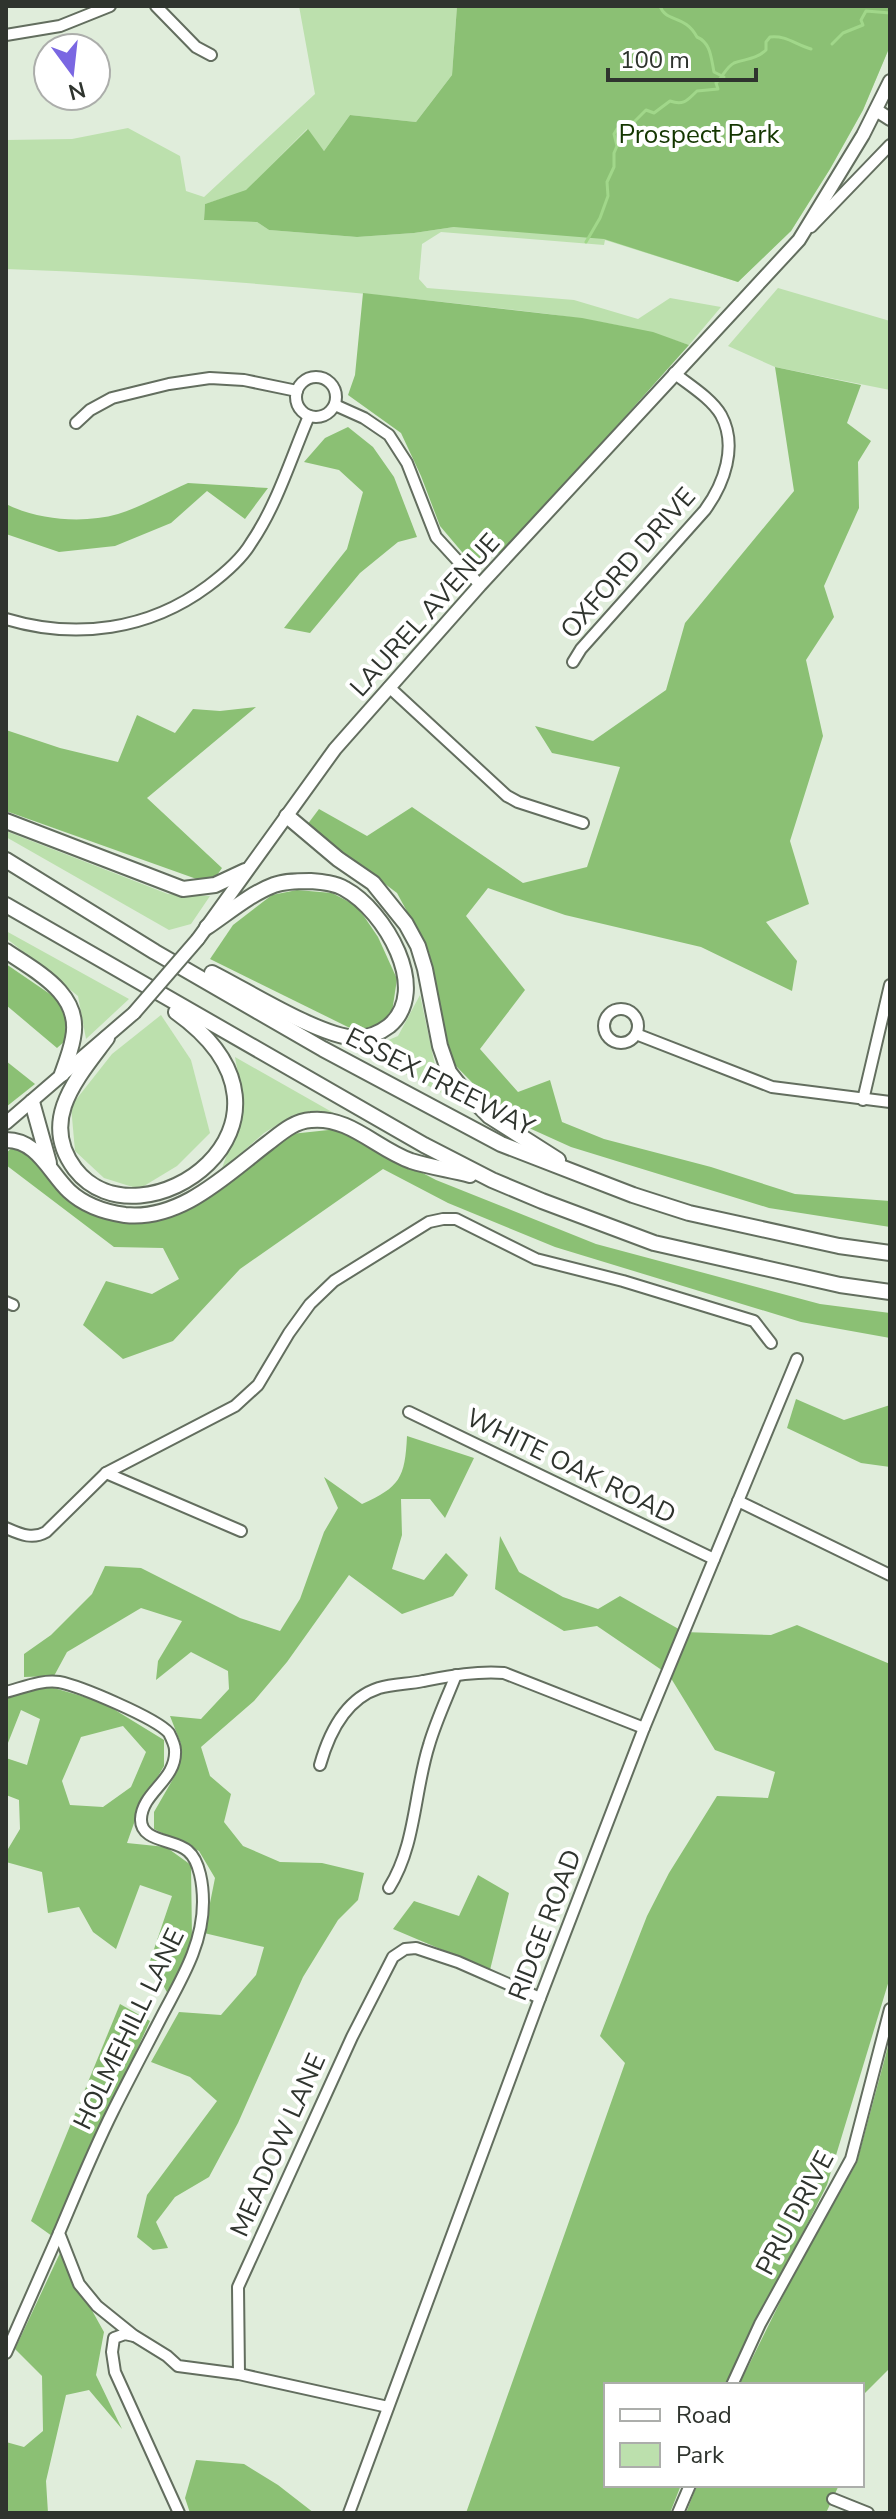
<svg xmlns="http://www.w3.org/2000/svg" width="896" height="2519" viewBox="0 0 896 2519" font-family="'Nunito Sans',sans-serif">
  <rect width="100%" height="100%" fill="#e0eddb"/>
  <!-- green -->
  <g fill="#bce0ad">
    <path d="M299,6h158l-5,69 -36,47 -66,-7 -26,36 -17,-22 -61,62 -41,13 -1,16 53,2 12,8 88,7 57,-4 40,-6 436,-221v40l-27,64 -33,59 -39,62 -53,51 -133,-42 -1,5 -163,-13 -19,12 -3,35 8,9 147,12 64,19 32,-21 51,9 -32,38c-79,-28 -163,-33 -246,-43 -145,-16 -291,-28 -437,-33v-129l66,-1 56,-11 52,28 6,35 18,6 111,-103z"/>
    <polygon points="778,288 890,321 890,390 775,367 728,346"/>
    <polygon points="6,831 168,894 210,896 191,924 169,930 6,837"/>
    <polygon points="6,931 129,999 86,1039 78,996 6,938"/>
    <polygon points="420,995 435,1065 459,1102 362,1051 398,1036"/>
    <polygon points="161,1015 191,1060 210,1133 177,1166 139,1189 104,1178 75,1151 71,1106 112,1054"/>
    <polygon points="235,1057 339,1116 293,1115 264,1133 221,1171 244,1107"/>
  </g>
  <!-- forest -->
  <g fill="#8bc074" fill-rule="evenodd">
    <polygon points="457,6 890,6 890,46 863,110 830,169 791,231 738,282 604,239 454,227 414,233 357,237 269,230 257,222 204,220 205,204 246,190 308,129 324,151 350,115 416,122 452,75"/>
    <polygon points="363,293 582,318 653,332 689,345 507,549 473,565 440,526 421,476 401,433 348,395 355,375"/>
    <polygon points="775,367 861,385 847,423 871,441 858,462 859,508 824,586 834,617 806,660 823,736 790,841 809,904 766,922 797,961 792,991 701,947 565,915 488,888 466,916 525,990 480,1049 518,1092 550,1080 562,1122 604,1139 711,1167 795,1194 890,1201 890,1227 769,1208 571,1147 507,1118 452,1062 429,952 397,893 307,825 319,809 367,836 412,807 523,883 587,867 620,767 552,753 535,726 593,741 666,690 685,623 794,491"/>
    <polygon points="348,427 373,447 394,477 417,537 398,542 360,573 310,633 284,628 347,549 363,492 339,470 304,462 325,438"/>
    <path d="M188,483l80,5 -23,31 -38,-28 -36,32 -56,23 -56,6 -53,-18v-30c32,16 77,20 112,10 23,-7 47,-21 70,-31z"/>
    <polygon points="256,707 147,798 222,868 215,878 205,882 6,811 6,730 60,748 118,762 137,715 175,733 193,709 220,711"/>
    <polygon points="297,890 332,893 357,906 378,937 397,979 392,1012 377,1026 356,1031 210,959 233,925 272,895"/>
    <polygon points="6,964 66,1005 65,1041 57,1048 6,1005"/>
    <polygon points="6,1061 35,1084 6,1107"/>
    <polygon points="338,1129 436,1180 596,1244 820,1304 890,1313 890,1338 801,1322 555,1247 448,1203 383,1169 240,1269 173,1341 123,1359 83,1325 106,1281 152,1294 179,1279 163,1248 114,1247 6,1165 6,1153 13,1147 21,1146 84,1209 146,1222 291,1134"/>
    <polygon points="796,1399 844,1420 890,1405 890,1467 861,1463 787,1428"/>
    <path d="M407,1436l67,22 -29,60 -15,-19h-29l1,36 -10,34 32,11 22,-27 22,22 -15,21 -51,18 -53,-39 -62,87 -33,39 -53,46 9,29 21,18 -7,28 19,24 37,16 42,1 42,10 -6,27 -20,20 -35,57 -65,146 -29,54 -34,20 -19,25 12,26 -15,2 -16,-13 10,-42 70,-94 -27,-24 -39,-15 28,-50 42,3 35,-40 8,-28 -60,-14 11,-55 -16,-27 -45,-22v-17l23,-40 4,-28 -11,-28 31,3 28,-30 -1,-18 -37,-19 -35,28 2,-19 24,-40 -41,-13 -74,44 -13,24 -30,1v-23l27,-19 41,-41 13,-28 36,2 99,50 40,13 20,-32 24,-67 14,-24 -14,-31 38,27c38,-17 43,-26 45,-68z"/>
    <polygon points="500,1536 519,1572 563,1597 598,1609 620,1596 684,1632 771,1635 797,1625 890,1664 890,1977 827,2185 726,2385 606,2385 606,2485 681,2485 670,2513 466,2513 625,2063 600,2036 647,1916 669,1873 717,1796 768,1798 775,1772 715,1750 669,1675 597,1626 564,1631 495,1589"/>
    <path d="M47,1686l55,16 62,38v26l-25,43 -12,34 39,4 25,18 1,74 -23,57 -19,-35 22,-65 -32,-11 -24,64 -23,-17 -14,-25 -31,6 -6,-41 -36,-10v-13h2l12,-20 -1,-29 -13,-5v-37l21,7 13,-46 -19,-9 -15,38v-52zM123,1726l23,26 -15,35 -28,20 -33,-2 -8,-24 19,-44z"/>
    <polygon points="478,1875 509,1893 490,1970 393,1929 414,1901 459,1916"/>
    <polygon points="120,2004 150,2021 52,2236 31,2221"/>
    <polygon points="890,2039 890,2368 862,2396 862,2385 739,2385 790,2282 857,2162"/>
    <polygon points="60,2253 104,2332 96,2375 122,2429 89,2390 66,2395 46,2481 48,2513 6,2513 6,2442 24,2447 43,2431 42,2376 15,2349"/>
    <polygon points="196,2460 244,2464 278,2485 314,2513 190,2513 185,2498"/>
    <polygon points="697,2485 839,2485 826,2513 686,2513"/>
  </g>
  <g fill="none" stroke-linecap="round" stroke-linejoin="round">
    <!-- stream -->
    <g stroke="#a1d78a" stroke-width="3">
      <path d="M660,6c6,17 25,8 37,31 14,6 14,21 17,35l10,5"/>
      <polyline points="832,44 843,33 863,25 861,20 866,11 890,13"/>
      <path d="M586,242l14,-24 8,-22 -1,-14 7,-15v-14l3,-7 -3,-12 3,-5 17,-7 12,-12 8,3 16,-12c15,5 18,-2 27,-10l21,-2 -2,-6c7,-6 10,-16 18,-20 11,-4 23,-4 32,-13v-8l4,-5c16,-2 26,8 41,12"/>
    </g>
    <!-- minor casing -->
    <g stroke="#636e5f" stroke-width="14">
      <g id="minor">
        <polyline points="156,6 196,47 211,55"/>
        <polyline points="6,35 60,26 110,6"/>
        <polyline points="811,227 890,145"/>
        <circle cx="316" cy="397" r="20"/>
        <polyline points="335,405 364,418 389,435 407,463 436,537 480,585"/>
        <polyline points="76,423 90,410 112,398 169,384 210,378 244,380 297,391"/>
        <path d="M6,619c70,21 143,11 202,-33 16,-12 33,-26 43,-43 26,-38 40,-85 58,-127"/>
        <path d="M573,662l8,-13 124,-139c19,-26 33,-64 16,-95 -10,-17 -32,-30 -47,-42"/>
        <polyline points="389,687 507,796 518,802 583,823"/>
        <circle cx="621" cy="1026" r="17"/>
        <polyline points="636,1034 772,1087 890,1102"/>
        <polyline points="863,1100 890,985"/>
        <polyline points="6,1302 13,1305"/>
        <polyline points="409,1412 714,1559"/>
        <polyline points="106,1473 241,1531"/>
        <polyline points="738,1501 890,1575"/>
        <path d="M6,1528c14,6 26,12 40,4l60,-59 129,-67 23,-21 31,-52 21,-29 24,-23 95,-59 14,-3h13l80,40 87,22 131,40 17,22"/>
        <path d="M6,1692c16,-4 37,-13 53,-10 21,4 97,36 110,51 2,4 6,13 6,17 2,30 -33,42 -34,69 -1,23 34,20 47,32 12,10 15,35 15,51 0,42 -21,76 -40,112 -17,33 -34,65 -50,97 -20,40 -37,82 -54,122l20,51 18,22 36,29 34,21 11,10 61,8 149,33"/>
        <path d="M320,1765c9,-32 25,-66 59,-77 14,-4 30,-4 44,-7 27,-5 52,-10 81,-8l140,55"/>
        <path d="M389,1888c27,-43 25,-96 40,-143 7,-24 18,-47 27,-70"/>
        <polyline points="134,2336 125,2334 114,2338 112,2352 115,2372 179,2513"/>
        <polyline points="6,2353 59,2233"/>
        <polyline points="239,2374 238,2287 352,2037 393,1957 405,1949 416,1948 458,1962 540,1998"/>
        <polyline points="732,2385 760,2324 851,2159 890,2009"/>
        <polyline points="833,2499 868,2513"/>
        <polyline points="349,2513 540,1998 644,1728 797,1359"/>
        <polyline points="678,2513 690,2485"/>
      </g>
    </g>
    <!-- major casing -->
    <g stroke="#636e5f" stroke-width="16">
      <g id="major">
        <polyline points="876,110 890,119"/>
        <polyline points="198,939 335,749 480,585 799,240 863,135 890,81"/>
        <polyline points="6,1123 134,1013"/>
      </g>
    </g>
    <!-- highway casing -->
    <g stroke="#636e5f" stroke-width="18">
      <g id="highway">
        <polyline points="287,816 338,859 373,883 406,924 418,946 425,969 440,1046 449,1072 463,1090 489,1116 558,1160"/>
        <polyline points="6,821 183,889 215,885 245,871"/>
        <polyline points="6,860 155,952 323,1049 501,1144 633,1195 689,1213 839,1246 890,1253"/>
        <polyline points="6,905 424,1145 492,1180 542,1201 654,1243 840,1285 890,1292"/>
        <path d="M207,927c21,-14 43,-33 67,-42 11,-4 24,-4 36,-4 12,1 25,2 35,8 39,21 87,101 44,137 -9,7 -22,12 -34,12 -38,-3 -107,-47 -143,-65"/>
        <path d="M6,951c31,21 76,43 67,87 -2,12 -7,25 -11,36"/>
        <path d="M107,1038c-29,39 -69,82 -32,131 65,84 256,-46 101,-157"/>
        <polyline points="32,1102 49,1163"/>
        <path d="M6,1140c32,0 43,32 63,51 15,14 35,21 56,24 56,6 102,-41 143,-72 13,-10 26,-22 43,-23 38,-4 66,29 100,41 19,6 40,9 59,14"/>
      </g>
    </g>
    <!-- minor -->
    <use href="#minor" stroke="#fff" stroke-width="10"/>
    <!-- major -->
    <use href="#major" stroke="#fff" stroke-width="12"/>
    <!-- highway -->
    <use href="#highway" stroke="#fff" stroke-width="14"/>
    <!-- major-bridge casing -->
    <g stroke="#636e5f" stroke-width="16" stroke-linecap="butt">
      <polyline id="major-bridge" points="134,1013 198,939"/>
    </g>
    <!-- major-bridge -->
    <use href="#major-bridge" stroke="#fff" stroke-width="12"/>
  </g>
  <g text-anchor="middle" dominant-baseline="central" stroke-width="8" stroke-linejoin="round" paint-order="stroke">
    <!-- park labels -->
    <g font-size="26" fill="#143600" stroke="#fff">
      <text x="699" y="134">Prospect Park</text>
    </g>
    <!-- street labels -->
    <g font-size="26" fill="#2f342e" stroke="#fff">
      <text transform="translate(628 563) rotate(-49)">OXFORD DRIVE</text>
      <text transform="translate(425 615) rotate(-48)">LAUREL AVENUE</text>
      <text transform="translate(440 1082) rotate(27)">ESSEX FREEWAY</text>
      <text transform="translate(571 1466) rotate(26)">WHITE OAK ROAD</text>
      <text transform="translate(545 1925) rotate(-69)">RIDGE ROAD</text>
      <text transform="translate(129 2029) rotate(-64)">HOLMEHILL LANE</text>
      <text transform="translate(278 2145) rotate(-66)">MEADOW LANE</text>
      <text transform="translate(795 2213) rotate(-62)">PRU DRIVE</text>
    </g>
  </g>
  <!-- border -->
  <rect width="896" height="2519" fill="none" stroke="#2f342e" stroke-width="16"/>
  <!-- legend -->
  <rect x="604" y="2383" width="260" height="104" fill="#ffffff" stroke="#acaeab" stroke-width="2"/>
  <rect x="620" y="2409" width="40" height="12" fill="#ffffff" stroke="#acaeab" stroke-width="2"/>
  <text x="676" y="2423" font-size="24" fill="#2f342e">Road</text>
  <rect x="620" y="2443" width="40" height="24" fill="#bce0ad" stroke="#acaeab" stroke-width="2"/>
  <text x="676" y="2463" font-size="24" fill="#2f342e">Park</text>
  <!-- north arrow -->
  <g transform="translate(72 72) rotate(165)"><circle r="38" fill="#ffffff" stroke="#acaeab" stroke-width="2"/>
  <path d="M0-6L14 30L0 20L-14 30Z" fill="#7a67e2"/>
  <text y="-12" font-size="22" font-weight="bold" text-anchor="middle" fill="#2f342e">N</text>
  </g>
  <!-- scale -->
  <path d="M608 68v12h148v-12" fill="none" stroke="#2f342e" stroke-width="4"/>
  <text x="620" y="68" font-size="24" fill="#2f342e" stroke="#ffffff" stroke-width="6" paint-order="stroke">100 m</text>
</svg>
